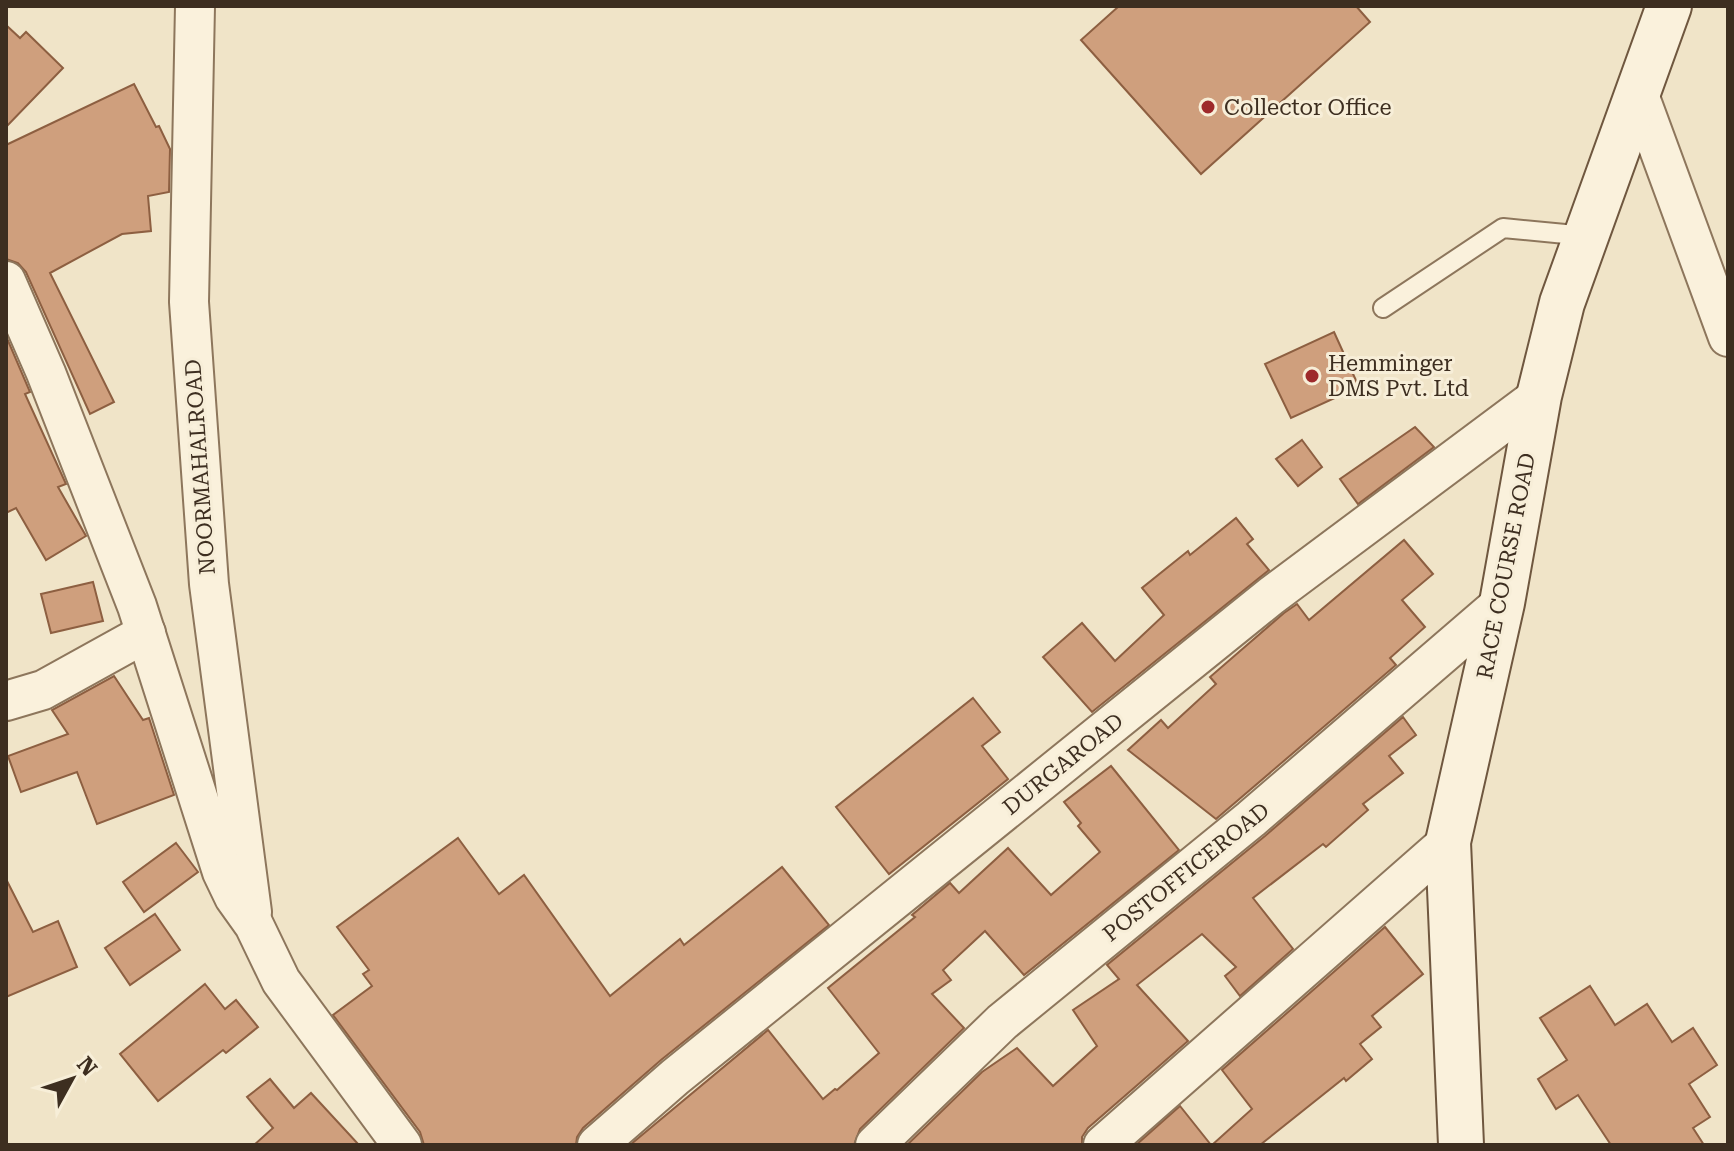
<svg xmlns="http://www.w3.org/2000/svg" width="1734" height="1151" viewBox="0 0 1734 1151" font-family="'Roboto Serif',serif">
  <rect width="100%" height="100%" fill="#f0e4c8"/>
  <!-- building -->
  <g fill="#cf9f7d" stroke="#8d5f41" stroke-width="2">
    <polygon points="1119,6 1356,6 1370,22 1201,174 1081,40"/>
    <polygon points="6,25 20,38 26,32 63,68 6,127"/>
    <polygon points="134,84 156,127 159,126 170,149 169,192 148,196 151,231 122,234 50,273 114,402 90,414 26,272 18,263 6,259 6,145"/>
    <polygon points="1334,332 1359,387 1291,418 1265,364"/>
    <polygon points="6,336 30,392 25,394 66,484 58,487 86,536 46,560 16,508 6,513"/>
    <polygon points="1415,427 1434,447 1358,504 1340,479"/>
    <polygon points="1302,440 1322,467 1298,486 1276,459"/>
    <polygon points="1236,518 1253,539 1247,544 1269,570 1092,712 1043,657 1082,623 1115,661 1164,615 1142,588 1188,551 1190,555"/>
    <polygon points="1404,540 1433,574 1402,600 1425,627 1390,658 1396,665 1216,819 1128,750 1161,720 1168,728 1216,684 1210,677 1284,613 1297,604 1309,620"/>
    <polygon points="93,582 103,621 51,633 41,594"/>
    <polygon points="114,676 143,720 149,718 174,795 97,824 77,772 21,792 8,756 68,734 52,710"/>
    <polygon points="973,698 1000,732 982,746 1008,779 889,874 836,807"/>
    <polygon points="1403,717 1416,735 1389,756 1403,773 1363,804 1368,810 1326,847 1323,844 1253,898 1293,949 1240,996 1225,976 1236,967 1202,934 1137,985 1188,1041 1088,1128 1082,1137 1082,1145 907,1145 982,1072 1017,1048 1053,1086 1097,1046 1073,1010 1119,979 1107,965 1265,836"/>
    <polygon points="1111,766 1179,850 1024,975 985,931 943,970 951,980 932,994 964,1028 860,1129 854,1145 630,1145 768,1030 823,1099 835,1089 837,1090 879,1053 828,988 915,917 912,915 950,883 959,893 1008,848 1051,895 1100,852 1078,826 1081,823 1064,802"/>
    <polygon points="458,838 499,894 524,875 610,996 680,939 684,945 782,867 829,925 661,1060 583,1128 577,1137 576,1145 424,1145 420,1132 333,1015 372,986 363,974 369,970 337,927"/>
    <polygon points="176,843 198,872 144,912 123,882"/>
    <polygon points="6,879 33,932 58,921 77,967 6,997"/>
    <polygon points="155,914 180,950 130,985 105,948"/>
    <polygon points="1385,927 1423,974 1372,1016 1381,1027 1360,1044 1372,1059 1346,1081 1344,1078 1260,1145 1212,1145 1252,1109 1222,1070"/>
    <polygon points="205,984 225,1009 236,1000 258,1027 226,1053 223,1050 158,1101 120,1054"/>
    <polygon points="1590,986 1615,1025 1647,1004 1672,1042 1693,1028 1717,1065 1689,1084 1710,1117 1693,1128 1704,1145 1611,1145 1578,1095 1556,1109 1538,1079 1567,1060 1540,1018"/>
    <polygon points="270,1079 294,1108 311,1093 359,1145 254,1145 273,1128 247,1097"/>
    <polygon points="1180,1106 1211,1145 1136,1145"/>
  </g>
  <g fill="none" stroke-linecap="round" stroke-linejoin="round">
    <!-- service casing -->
    <g stroke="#8d765c" stroke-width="22">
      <polyline id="service" points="1383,308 1503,228 1586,236"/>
    </g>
    <!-- minor casing -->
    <g stroke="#8d765c" stroke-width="42">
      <g id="minor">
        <polyline points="195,6 189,302 209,584 252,912"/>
        <polyline points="1638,92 1728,337"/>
        <polyline points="6,281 46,373 137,606 222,872 234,897 254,925 281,981 402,1145"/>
        <polyline points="6,701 43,690 146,633"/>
        <polyline points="597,1145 675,1077 1271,596 1539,396"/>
        <polyline points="875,1145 1002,1022 1251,819 1502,603"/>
        <polyline points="1103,1145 1448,842"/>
      </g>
    </g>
    <!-- secondary casing -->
    <g stroke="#6f573f" stroke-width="48">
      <polyline id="secondary" points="1461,1145 1448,842 1502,603 1539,396 1562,303 1669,6"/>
    </g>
    <!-- service -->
    <use href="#service" stroke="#faf1dc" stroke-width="18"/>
    <!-- minor -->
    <use href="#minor" stroke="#faf1dc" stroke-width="38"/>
    <!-- secondary -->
    <use href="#secondary" stroke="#faf1dc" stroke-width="44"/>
  </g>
  <!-- markers -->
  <g fill="#9e2a2b" stroke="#f7eed8" stroke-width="3">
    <circle cx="1208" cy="107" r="8"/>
    <circle cx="1312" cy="376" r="8"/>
  </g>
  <g text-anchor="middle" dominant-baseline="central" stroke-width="6" stroke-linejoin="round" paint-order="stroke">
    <!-- poi labels -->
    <g font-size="22" fill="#3d2e20" stroke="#f7eed8" text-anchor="start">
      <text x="1224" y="107">Collector Office</text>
      <text x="1328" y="363">Hemminger<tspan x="1328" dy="25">DMS Pvt. Ltd</tspan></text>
    </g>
    <!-- street labels -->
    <g font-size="22" fill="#3d2e20" stroke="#f7eed8">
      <text transform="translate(200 467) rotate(-94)">NOORMAHALROAD</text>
      <text transform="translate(1506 566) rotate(-79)">RACE COURSE ROAD</text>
      <text transform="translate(1063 764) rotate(-39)">DURGAROAD</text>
      <text transform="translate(1186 872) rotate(-39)">POSTOFFICEROAD</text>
    </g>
  </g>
  <!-- border -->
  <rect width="1734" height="1151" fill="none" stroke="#3d2e20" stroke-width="16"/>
  <!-- north arrow -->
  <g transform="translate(72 1079) rotate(50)" stroke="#f7eed8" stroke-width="6" paint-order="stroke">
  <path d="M0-6L14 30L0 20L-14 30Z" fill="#3d2e20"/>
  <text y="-12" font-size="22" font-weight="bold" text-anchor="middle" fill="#3d2e20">N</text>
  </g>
</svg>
